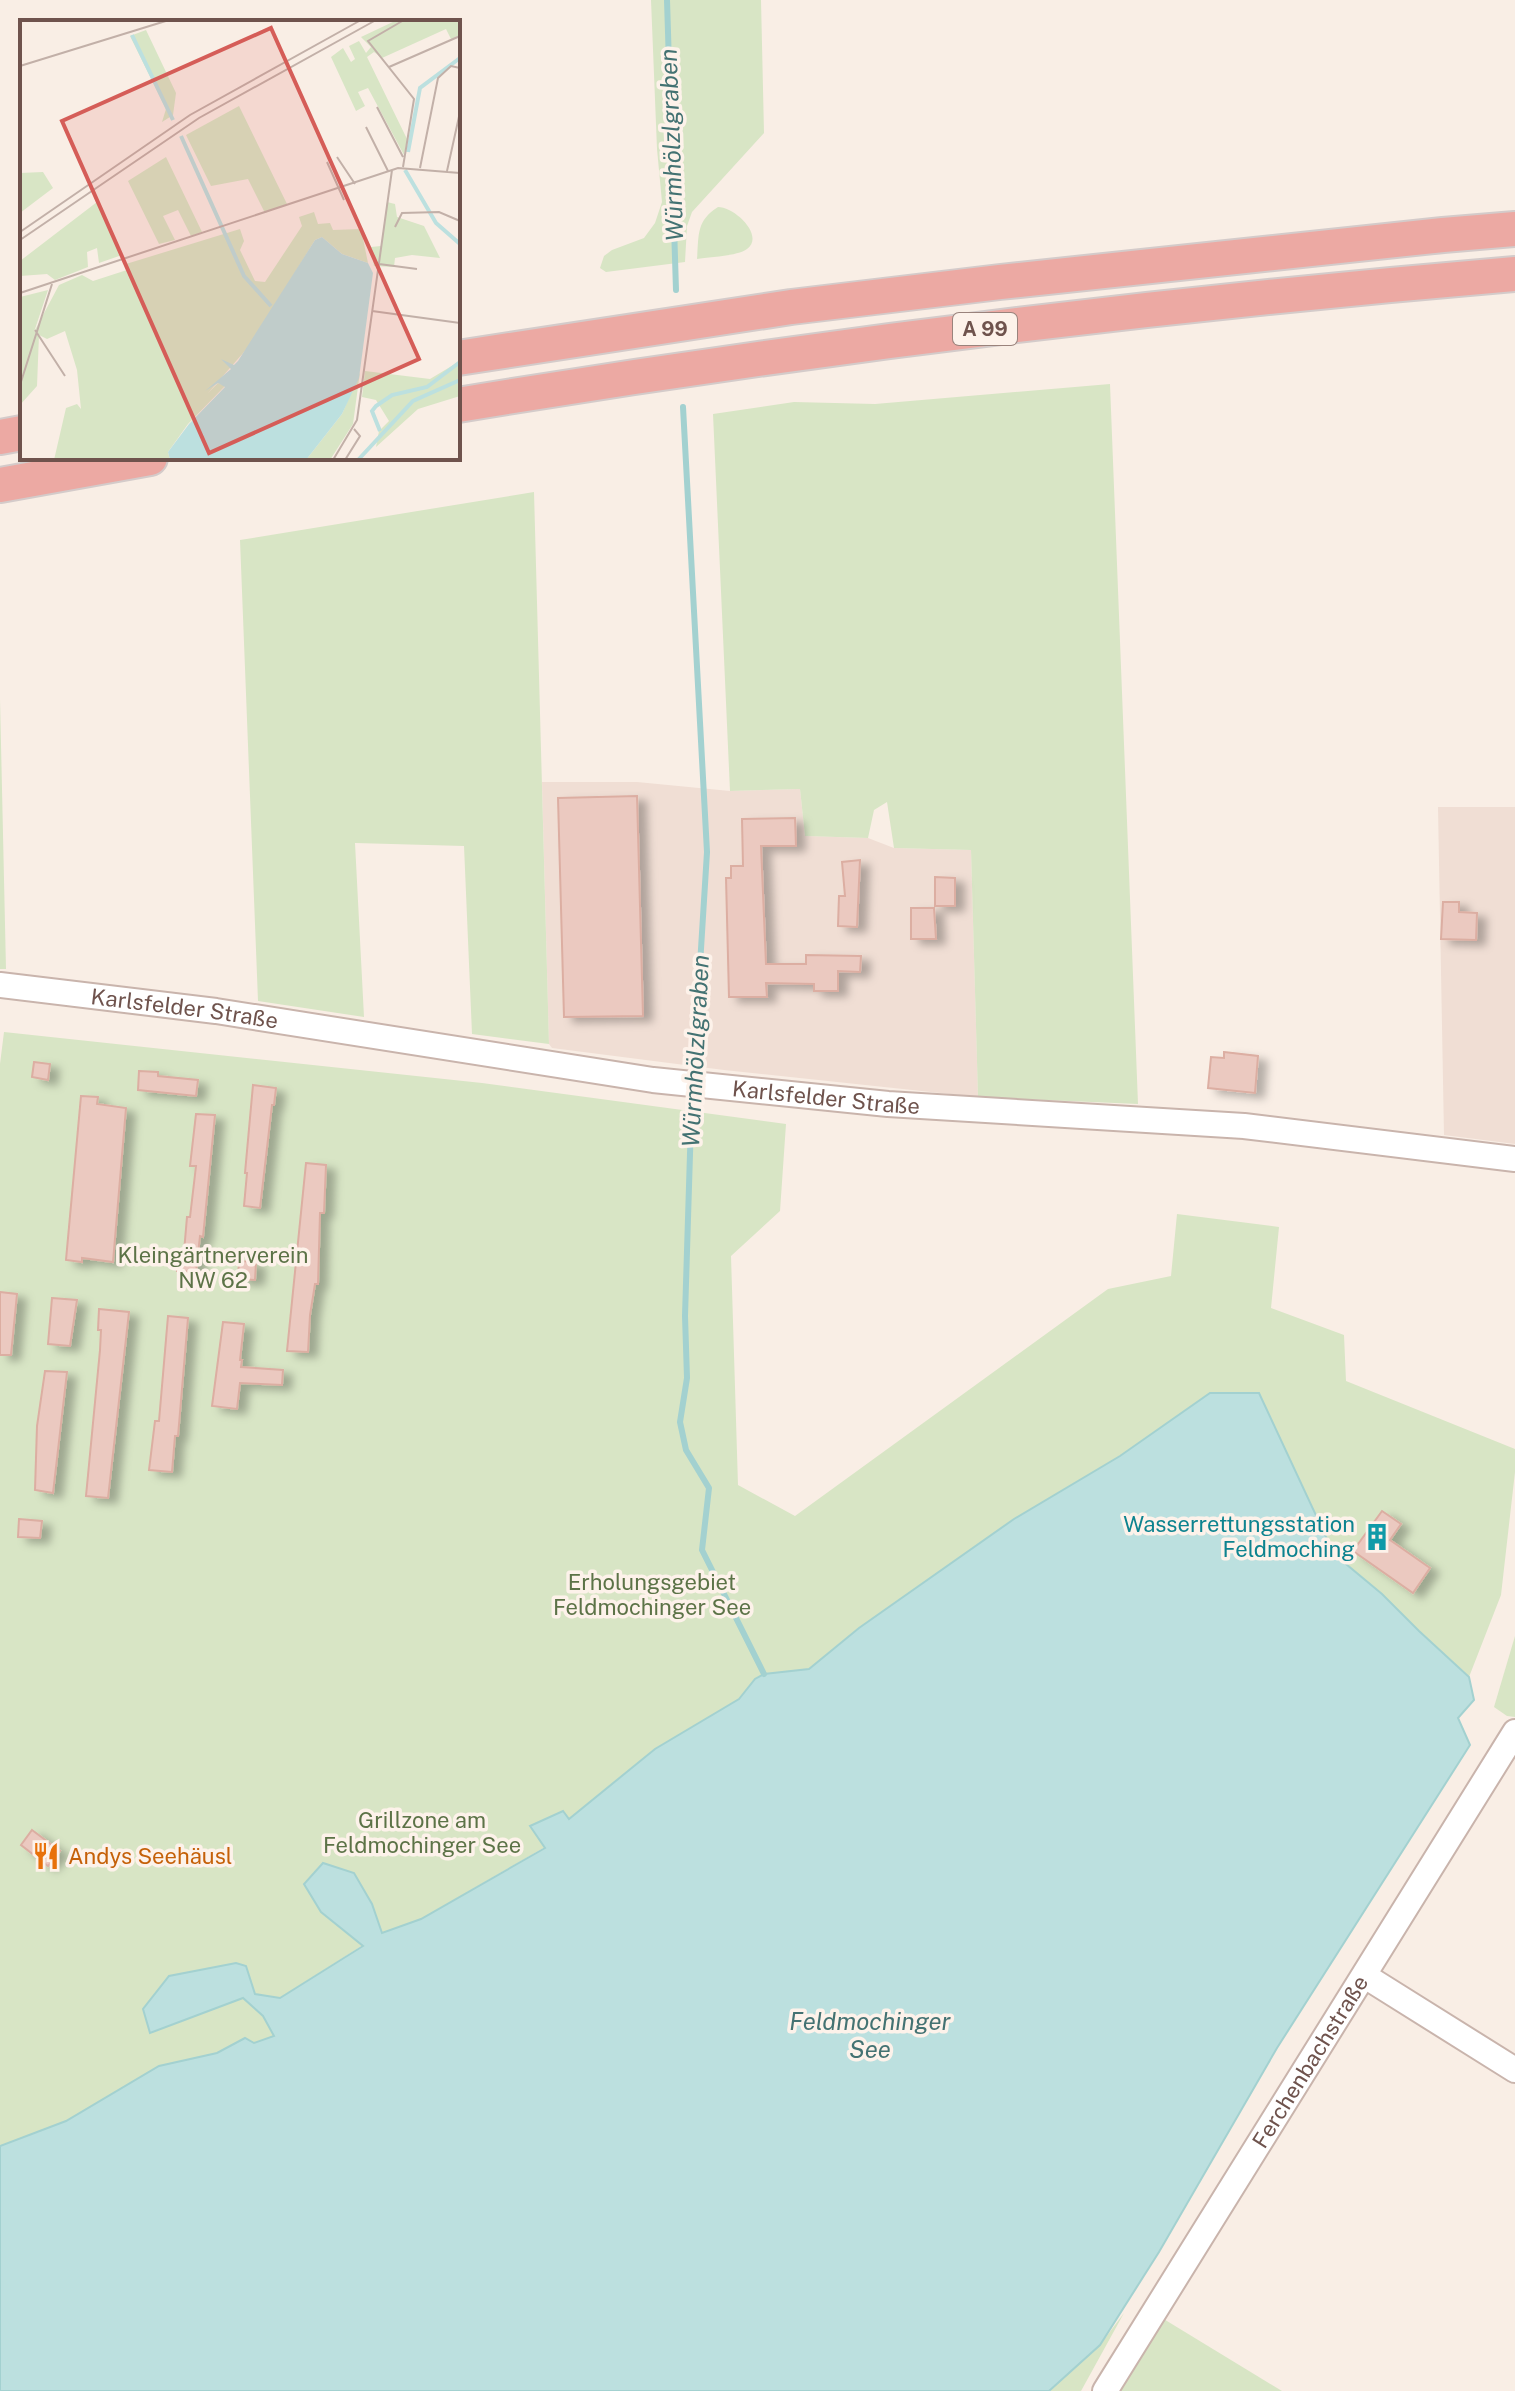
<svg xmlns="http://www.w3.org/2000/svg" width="1515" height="2391" viewBox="0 0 1515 2391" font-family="'Public Sans',sans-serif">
  <defs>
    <filter id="shadow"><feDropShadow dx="9" dy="5" stdDeviation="4" flood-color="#0004"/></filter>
  </defs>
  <rect width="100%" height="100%" fill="#f9eee5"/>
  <!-- residential -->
  <g fill="#f0ded4">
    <polygon points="542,782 637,782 730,791 800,789 805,836 868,838 894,848 971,850 978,1097 724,1070 552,1048 549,1044"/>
    <polygon points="1438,807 1515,807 1515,1144 1444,1135"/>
  </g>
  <!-- green -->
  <g fill="#d8e5c5">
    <polygon points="651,0 761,0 764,133 692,212 687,226 685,262 606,272 600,268 604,256 612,250 644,238 655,223 662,202 657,149"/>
    <path d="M718,207c17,0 47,29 29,42 -9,7 -38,8 -50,10 2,-24 -1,-38 21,-52z"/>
    <polygon points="1110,384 1138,1104 978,1097 971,850 894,848 887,802 874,810 868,838 805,836 800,789 730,791 713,414 794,402 875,404"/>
    <polygon points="534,492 549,1044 472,1034 464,846 355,843 364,1017 258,1001 240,540"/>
    <polygon points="0,699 6,969 0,969"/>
    <polygon points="4,1032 482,1083 786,1124 780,1211 731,1256 738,1485 795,1516 1108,1289 1171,1276 1177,1214 1279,1227 1271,1308 1344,1335 1346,1381 1515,1449 1515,1472 1501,1595 1469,1677 1419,1631 1382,1594 1334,1554 1259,1394 1210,1393 1120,1456 859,1628 809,1669 764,1674 755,1679 739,1699 655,1749 569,1819 531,1827 545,1847 421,1919 382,1933 372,1904 341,1929 363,1945 280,1998 255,1994 246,1966 143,2009 151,2032 243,1997 263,2016 274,2036 254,2043 245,2038 217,2053 159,2066 66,2121 0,2146 0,1064"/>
    <polygon points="1515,1636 1515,1717 1507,1716 1494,1707"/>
    <polygon points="1124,2313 1081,2391 1049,2391 1100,2345"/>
    <polygon points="1162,2318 1282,2391 1115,2391"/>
  </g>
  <!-- water -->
  <polygon fill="#bce0df" stroke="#a3d1d0" stroke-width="2" points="1210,1393 1259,1393 1334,1554 1382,1594 1419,1631 1469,1677 1474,1700 1458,1718 1470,1745 1277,2048 1159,2252 1100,2345 1049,2391 0,2391 0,2146 66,2121 159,2066 217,2053 245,2038 254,2043 274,2036 263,2016 243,1998 150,2033 143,2009 169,1976 236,1963 246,1966 255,1994 280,1998 363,1946 321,1912 304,1884 323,1863 354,1873 372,1904 382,1933 421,1919 545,1848 530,1826 563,1811 569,1819 655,1749 739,1699 755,1679 764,1674 809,1669 859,1628 1014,1519 1120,1456"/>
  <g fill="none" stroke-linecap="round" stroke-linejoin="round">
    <!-- stream -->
    <g stroke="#a3d1d0" stroke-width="6">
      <polyline points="667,0 676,290"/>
      <polyline points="683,407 707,852 693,1078"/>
      <polyline points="692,1089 685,1316 687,1378 680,1422 686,1450 709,1488 702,1550 764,1674"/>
    </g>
  </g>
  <!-- building -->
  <g fill="#ebc9c0" stroke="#dcaea2" stroke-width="2" filter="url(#shadow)">
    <polygon points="637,796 643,1016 564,1017 558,798"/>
    <polygon points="795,818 796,846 761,846 766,964 806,964 806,955 861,956 860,972 838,971 838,991 814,991 814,984 766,983 767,997 729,997 726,878 731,878 731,866 743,866 742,819"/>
    <polygon points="860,860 857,927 838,926 839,896 845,896 842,862"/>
    <polygon points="935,877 955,878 955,906 935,906"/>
    <polygon points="1443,902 1459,902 1459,912 1477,913 1476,940 1441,939"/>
    <polygon points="911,908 934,908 936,939 911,939"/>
    <polygon points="1224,1052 1258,1056 1255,1093 1208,1088 1211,1057 1224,1058"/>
    <polygon points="34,1062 50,1064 48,1080 32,1077"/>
    <polygon points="139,1071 158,1072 158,1076 198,1080 196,1096 138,1090"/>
    <polygon points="253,1085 276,1088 274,1105 272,1105 260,1208 244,1206 247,1173 245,1173"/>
    <polygon points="81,1096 98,1097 97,1104 126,1108 113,1262 82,1258 82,1262 66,1260"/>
    <polygon points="196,1114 215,1115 203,1237 200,1236 196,1272 177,1271 179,1252 184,1252 187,1217 190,1217 196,1166 190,1166"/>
    <polygon points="306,1163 326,1165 324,1213 320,1213 318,1284 315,1284 310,1315 308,1352 287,1351"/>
    <polygon points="239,1261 256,1262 255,1280 238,1279"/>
    <polygon points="0,1292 17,1294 11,1355 0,1355"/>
    <polygon points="52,1298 77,1300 70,1346 48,1344"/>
    <polygon points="99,1309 129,1312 108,1498 86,1496 100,1350 101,1330 98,1330"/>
    <polygon points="168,1316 188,1318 178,1436 175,1436 172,1472 149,1470 155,1421 159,1421"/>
    <polygon points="223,1322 244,1324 240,1360 242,1360 241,1367 283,1370 282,1385 240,1383 237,1409 212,1406"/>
    <polygon points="45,1371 67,1372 53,1493 35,1490 37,1426"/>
    <polygon points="1382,1511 1401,1524 1390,1540 1430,1568 1413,1593 1353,1551"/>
    <polygon points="19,1519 42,1521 40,1538 18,1537"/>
    <polygon points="32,1830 60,1851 48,1866 21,1845"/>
  </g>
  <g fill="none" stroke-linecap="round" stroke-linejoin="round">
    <!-- minor casing -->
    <g stroke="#c9b4ac" stroke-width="28">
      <g id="minor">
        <path id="s1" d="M0,985l216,26 437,69 235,24 356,22 271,33"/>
        <polyline points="1365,1976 1515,2070"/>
        <path id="s2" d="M1105,2391l410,-659"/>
      </g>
    </g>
    <!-- highway casing -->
    <g stroke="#d4cbca" stroke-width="38">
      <g id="highway">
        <polyline points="458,358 791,307 1000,282 1443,235 1515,229"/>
        <path d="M458,405c350,-58 703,-101 1057,-131"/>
        <polyline points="0,437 22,433"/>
        <polyline points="0,485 150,458"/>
      </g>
    </g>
    <!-- minor -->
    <use href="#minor" stroke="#fff" stroke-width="24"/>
    <!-- highway -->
    <use href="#highway" stroke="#eca9a3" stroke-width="34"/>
  </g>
  <!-- icons -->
  <defs>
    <g id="building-bare" transform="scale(2.16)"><path d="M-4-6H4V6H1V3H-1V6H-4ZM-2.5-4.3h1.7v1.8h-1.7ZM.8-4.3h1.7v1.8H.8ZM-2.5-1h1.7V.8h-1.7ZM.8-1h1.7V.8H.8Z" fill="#0f9aa8" stroke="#fdf2ea" stroke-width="2.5" paint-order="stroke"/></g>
    <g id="restaurant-bare" transform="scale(2.16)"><path d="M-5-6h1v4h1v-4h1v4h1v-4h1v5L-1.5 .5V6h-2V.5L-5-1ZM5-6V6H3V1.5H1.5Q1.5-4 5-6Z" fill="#e8710a" stroke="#fdf2ea" stroke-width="2.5" paint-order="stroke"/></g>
  </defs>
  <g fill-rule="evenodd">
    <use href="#building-bare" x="1377" y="1537"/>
    <use href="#restaurant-bare" x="46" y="1856"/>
  </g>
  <g text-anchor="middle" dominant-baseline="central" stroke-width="7" stroke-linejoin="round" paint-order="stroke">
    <!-- shield labels -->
    <rect fill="#fdf2ea" stroke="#9a837c" stroke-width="2" x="953" y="313" width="64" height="32" rx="6"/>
    <g font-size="20" font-weight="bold" fill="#6f534d">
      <text x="985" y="329">A 99</text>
    </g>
    <!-- street labels -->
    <g font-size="22" fill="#6f534d" stroke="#fdf2ea">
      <text stroke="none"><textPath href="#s1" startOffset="186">Karlsfelder Straße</textPath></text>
      <text stroke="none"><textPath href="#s1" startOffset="834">Karlsfelder Straße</textPath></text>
      <text stroke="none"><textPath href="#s2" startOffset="388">Ferchenbachstraße</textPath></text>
    </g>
    <!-- park labels -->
    <g font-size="22" fill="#5c7347" stroke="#fdf2ea">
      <text x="213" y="1255">Kleingärtnerverein<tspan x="213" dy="25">NW 62</tspan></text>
      <text x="652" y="1582">Erholungsgebiet<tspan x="652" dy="25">Feldmochinger See</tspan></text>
      <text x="422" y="1820">Grillzone am<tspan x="422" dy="25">Feldmochinger See</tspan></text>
    </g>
    <!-- culture labels -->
    <g font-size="22" fill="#0d838f" stroke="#fdf2ea" text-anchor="end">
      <text x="1355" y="1524">Wasserrettungsstation<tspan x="1355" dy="25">Feldmoching</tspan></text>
    </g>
    <!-- food labels -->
    <g font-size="22" fill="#c56008" stroke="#fdf2ea" text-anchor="start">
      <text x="68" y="1856">Andys Seehäusl</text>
    </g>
    <!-- water labels -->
    <g font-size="24" font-style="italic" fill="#437272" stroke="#fdf2ea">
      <text transform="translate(671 145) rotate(-92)">Würmhölzlgraben</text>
      <text transform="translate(695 1051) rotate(-87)">Würmhölzlgraben</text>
      <text x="870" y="2021">Feldmochinger<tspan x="870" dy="28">See</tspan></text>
    </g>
  </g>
  <!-- overview -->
  <g transform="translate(20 20)">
    <rect width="440" height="440" fill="#f9eee5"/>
    <path d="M377,0h63v15l-9,4 -5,-10 -64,29 -8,-6 -7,5 40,82 -3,16 -36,-67 -10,4 7,14 -9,5 -25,-54 12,-9 8,14 4,-3 -6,-13 10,-5 7,12 5,-6 -10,-10zM126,10l30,63 -3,22 -11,7 4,-13 -36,-73zM219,86l48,98 -22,9 -17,-34 -37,7 -25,-51zM146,137l36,75 -11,4 -13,-26 -15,6 12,24 -16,4 -31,-63zM23,152l10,16 -33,25v-40zM77,182l25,53 -23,8 -2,-15 -10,4 1,15 -33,13 -8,-6 -27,2v-15zM367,182l8,2 2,13 27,9 16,32 -28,-3 -17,3 -1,9 -20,-1 -3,-19 10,-1zM294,192l4,12 12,-1 3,7 28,-1 7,34 -26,-9 -20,-17 -7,3 -64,104 -43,49 10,-10 7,3 -37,38 -20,28 2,8h-116l12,-52 11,-4 4,5 -4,-39 -12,-39 -18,8 -8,-4 -2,51 -17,19v-108l28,-7 -14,42 25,-47 23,-10 11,6 34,-11 -1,-6 114,-35 4,12 -4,9 15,31 10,1 37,-56 -3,-9zM440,341v35l-42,13 -42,38 3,-16 10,-10 -13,-21 -14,-3 3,-26 65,8zM340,352l-7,52 -23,36h-24l36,-46z" fill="#d8e5c5"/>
    <path d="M302,217l20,17 26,9 5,10 -14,105 -17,36 -36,46h-136l-2,-8 21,-28 36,-37 -7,-4 -13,8 26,-22 -10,-10 13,6 4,-4 77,-121z" fill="#bce0df"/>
    <path fill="none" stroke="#bce0df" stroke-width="4" d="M112,15l41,85M161,116l63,140 27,30M388,132l12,-64 40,-30M385,150l31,53 24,21M360,411l-8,-20 4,-5 16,-11 35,-8 33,-25M338,440l55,-59 47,-21"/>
    <path fill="none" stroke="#c2b0a8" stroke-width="2" d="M0,46l149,-46M369,47l71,-31M357,87l26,50M346,107l22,44M317,137l18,27M307,142l17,38M383,147l11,-68 -46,-58 36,-21M400,148l18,-90 13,-12 9,2M427,151l13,-59M375,207l7,-14 37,-1 21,9M0,212l170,-117 171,-95M0,220l179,-122 177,-98M359,244l38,5M0,273l378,-125 62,5M352,291l88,12M15,310l30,46M0,365l32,-101M313,440l24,-40 35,-250M325,440l15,-24 -6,-7"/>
    <path fill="#d55d58" fill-opacity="0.15" stroke="#d55d58" stroke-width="4" d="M251,8l148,331 -210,94 -147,-332z"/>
    <rect width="440" height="440" fill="none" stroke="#6f534d" stroke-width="4"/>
  </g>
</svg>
